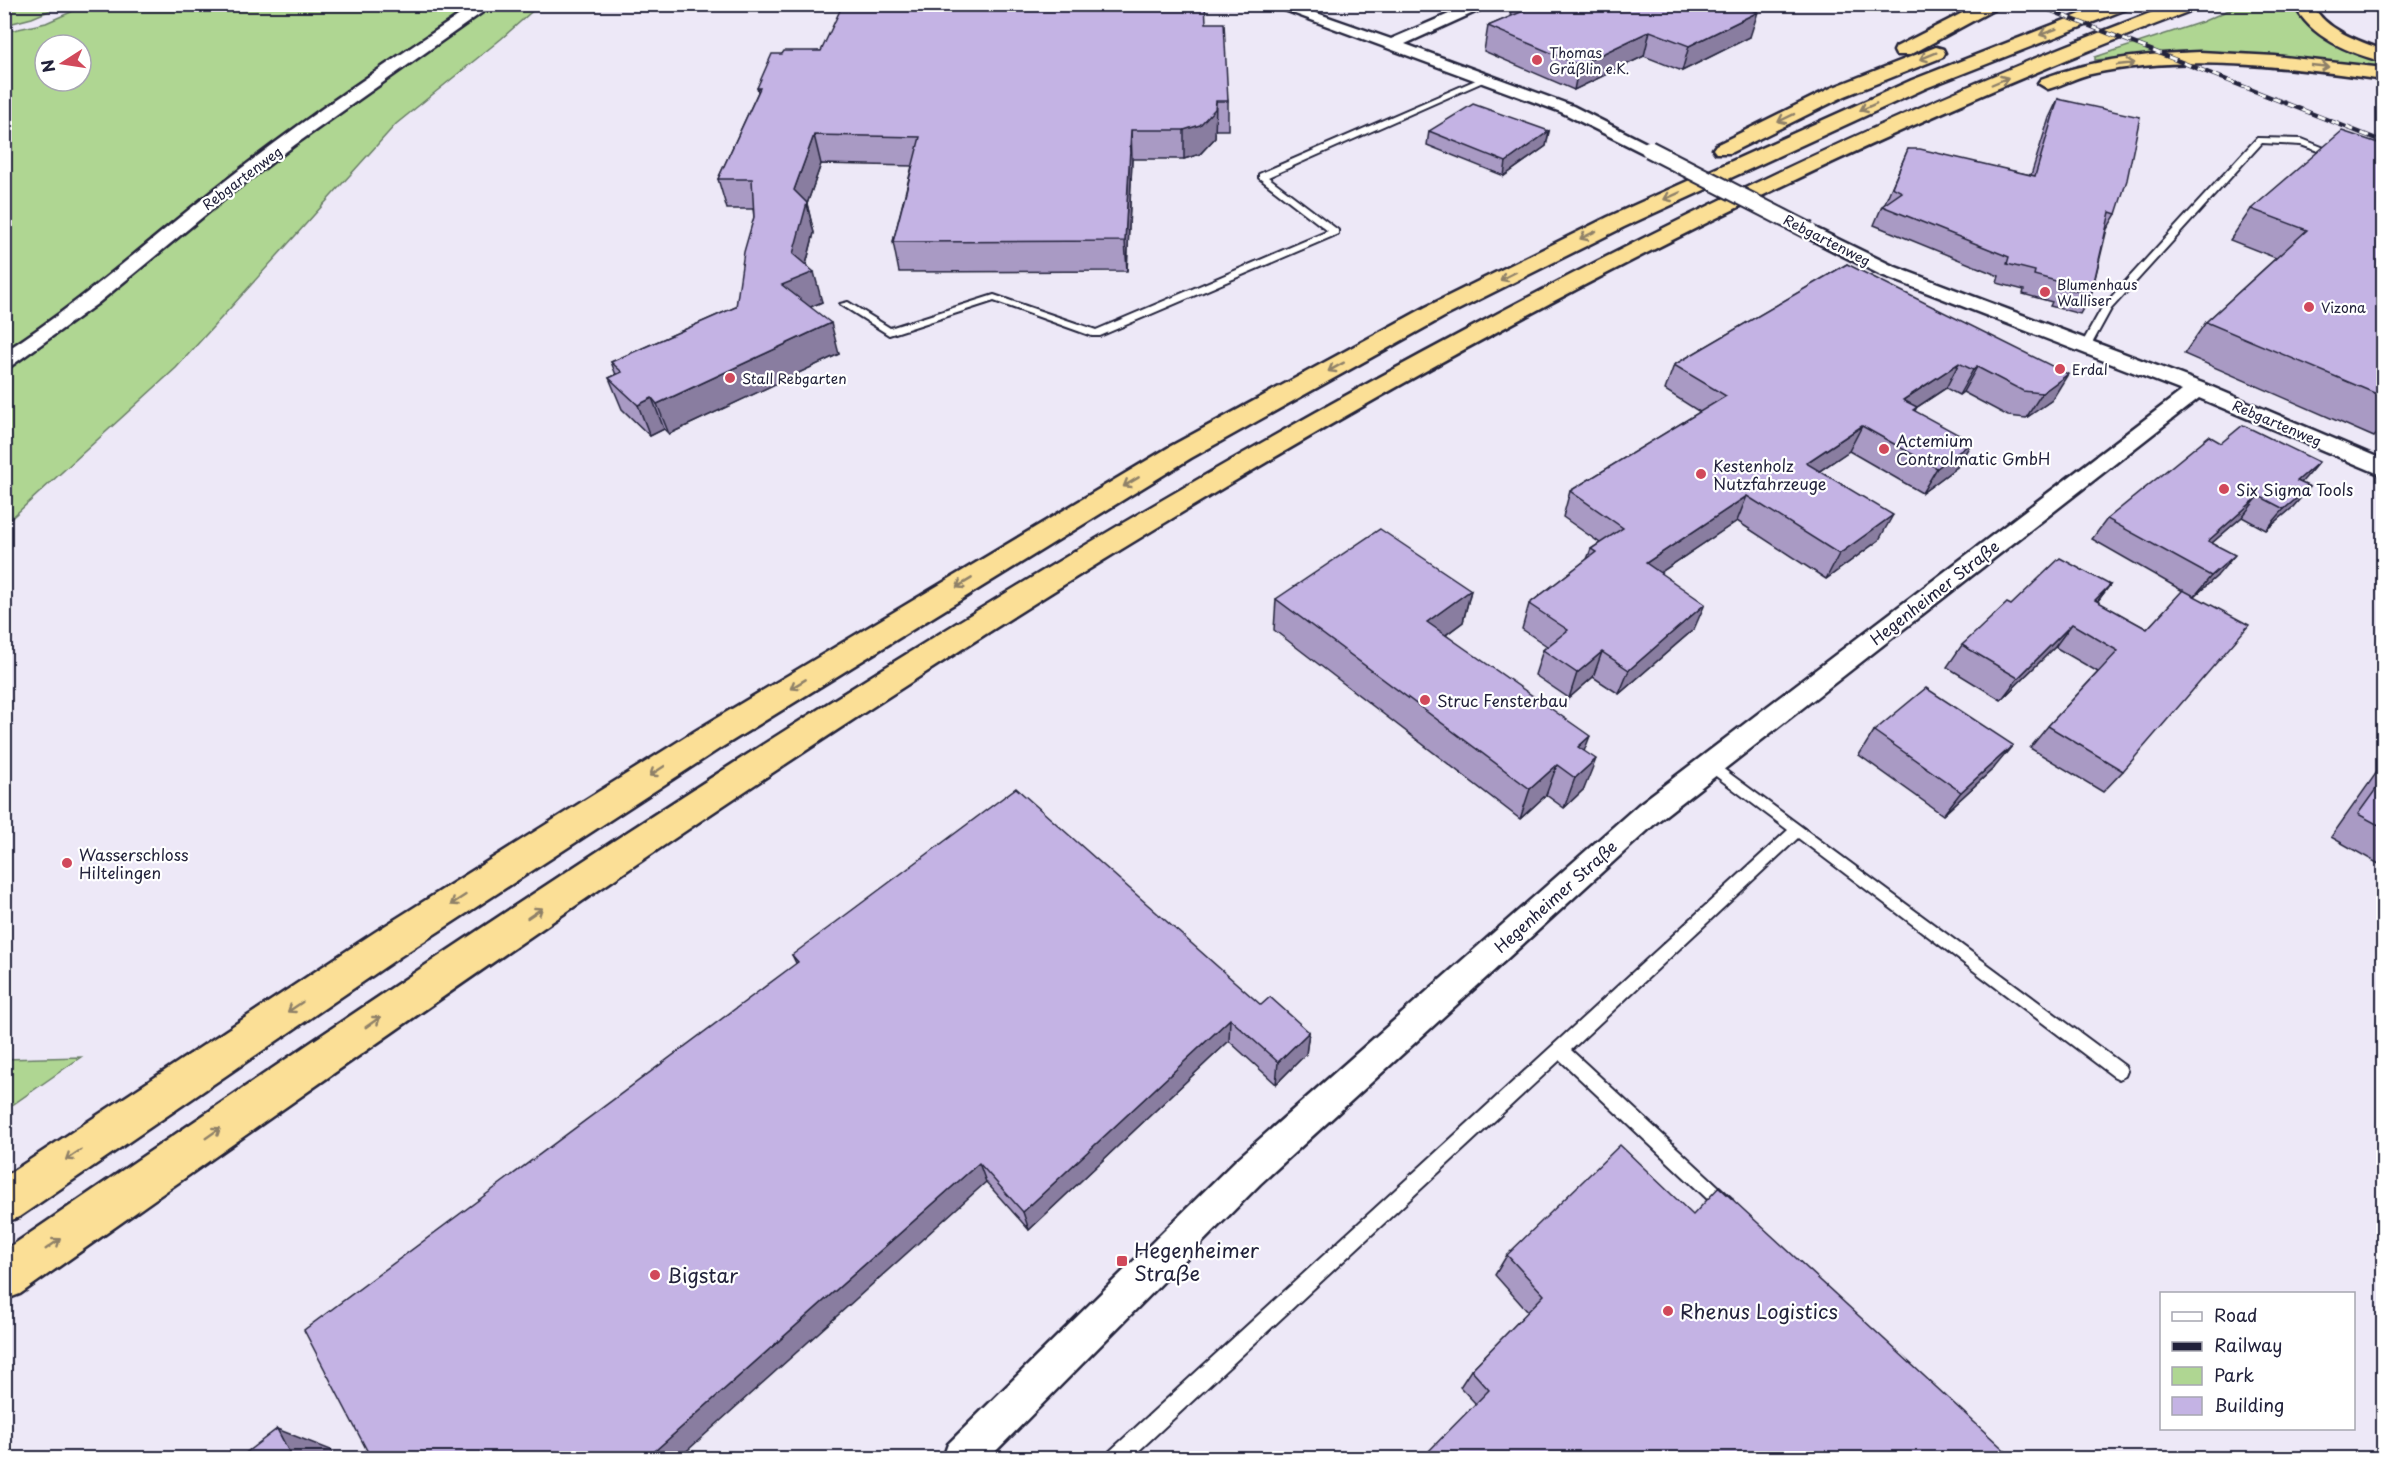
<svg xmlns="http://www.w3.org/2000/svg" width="2388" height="1463" viewBox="0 0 2388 1463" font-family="'Playpen Sans',sans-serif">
  <rect width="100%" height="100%" fill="#ede8f7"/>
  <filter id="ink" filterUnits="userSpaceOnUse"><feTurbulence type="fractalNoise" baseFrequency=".0167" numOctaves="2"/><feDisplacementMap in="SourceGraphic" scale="12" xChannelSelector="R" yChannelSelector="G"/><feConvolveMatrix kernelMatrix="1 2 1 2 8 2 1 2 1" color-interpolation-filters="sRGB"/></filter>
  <g filter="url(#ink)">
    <!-- green -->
    <g fill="#afd692" stroke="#687c66" stroke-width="1.5" fill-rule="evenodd">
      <polygon points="5,4 63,4 63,5 32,18 5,25"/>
      <path d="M89,4l450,1 -38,34 -105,85 -220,244 -171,156 -1,-492 42,-9zM45,45h36v36h-36z"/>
      <path d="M2293,4c16,34 59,43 90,56l1,10c-97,-8 -192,-20 -289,-10v-3l107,-35 38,-17z"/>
      <polygon points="81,1057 5,1110 5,1059"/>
    </g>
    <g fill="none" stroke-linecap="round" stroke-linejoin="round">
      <!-- lane casing -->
      <g stroke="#22223b" stroke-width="4">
        <g id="lane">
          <polygon points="1485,76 1492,78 1268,177 1338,230 1338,234 1100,336 1092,336 994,301 889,335 840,304 848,302 890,328 994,295 1096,330 1328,231 1259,178 1259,174"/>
          <polygon points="2257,138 2302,139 2342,155 2335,157 2301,145 2262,143 2111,309 2089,349 2081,349 2080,347 2103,306"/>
          <polygon points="1710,759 2125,1066 2127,1071 2125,1076 2119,1079 2113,1076 1798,838 1571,1050 1731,1198 1734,1204 1731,1210 1725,1213 1719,1210 1560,1060 1131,1458 1107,1458 1110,1451 1788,830 1705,768 1703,764 1705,760"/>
        </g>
      </g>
      <!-- street casing -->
      <g stroke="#22223b" stroke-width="5">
        <g id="street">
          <path d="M476,4h18l-198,140 -63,48 -136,112 -86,62 -7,2v-16c77,-49 144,-111 216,-167 82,-65 169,-123 256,-181z"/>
          <polygon points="1268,4 1291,4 1391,39 1472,4 1493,4 1405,44 1573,106 1658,149 1655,153 1643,153 1561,112"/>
          <polygon points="1809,225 1893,266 2205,384 2384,460 2384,476 2199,398 1658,821 1260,1184 989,1458 943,1458 948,1444 1236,1160 1638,805 2182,391 1879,274 1802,235 1800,231 1802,227"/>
        </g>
      </g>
      <!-- highway casing -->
      <g stroke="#22223b" stroke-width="5">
        <g id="highway">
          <polygon points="1980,4 2004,4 1910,55 1896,55 1894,51 1896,47"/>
          <polygon points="2106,4 2132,4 2129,8 1926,88 1624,227 1444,317 1191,458 719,749 401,956 19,1217 4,1223 4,1177 375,932 695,731 1171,446 1426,307 1608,217 1912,80"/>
          <path d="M2174,4h27l-3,4c-794,299 -1489,801 -2178,1286l-16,6v-49c479,-327 959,-654 1472,-926 226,-121 457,-231 698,-321z"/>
          <path d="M2294,4h18c13,26 46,37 72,46v12c-34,-9 -74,-24 -90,-58z"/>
          <polygon points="1936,47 1943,49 1945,53 1943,57 1845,96 1730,153 1716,153 1713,149 1716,145 1831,88"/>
          <path d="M2200,52l75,4 109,12v12c-96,-13 -197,-27 -293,-6 -15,3 -28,11 -43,15l-10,-6 3,-4c53,-20 104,-25 159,-27z"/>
        </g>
      </g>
      <!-- lane -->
      <use href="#lane" fill="#fff" fill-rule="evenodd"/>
      <!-- street -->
      <use href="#street" fill="#fff" fill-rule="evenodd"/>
      <!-- highway -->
      <use href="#highway" fill="#fbdf96" fill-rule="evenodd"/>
      <!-- rail casing -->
      <g stroke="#22223b" stroke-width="4.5">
        <polyline id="rail" points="2034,4 2384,142"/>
      </g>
      <!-- rail -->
      <use href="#rail" stroke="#fff" stroke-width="3" stroke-dasharray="8" stroke-linecap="butt"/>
      <!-- street-bridge casing -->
      <g stroke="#22223b" stroke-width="20" stroke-linecap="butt">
        <polyline id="street-bridge" points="1649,149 1809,231"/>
      </g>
      <!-- street-bridge -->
      <use href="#street-bridge" stroke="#fff" stroke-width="16"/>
    </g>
    <!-- wall -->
    <g fill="#a99ac4" stroke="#22223b" stroke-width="1.5">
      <polygon points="1512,4 1737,4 1750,37 1682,71 1644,56 1574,90 1484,51 1488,26 1510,17"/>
      <polygon points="1206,23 1228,101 1228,130 1215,130 1215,138 1200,154 1184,159 1132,159 1127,271 899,272 893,242 912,166 821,164 807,204 814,233 806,265 822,302 810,307 839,354 669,434 664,429 650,436 622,409 609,378 616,375 611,362 736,307 754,217 753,209 727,209 718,179 758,92 757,88 782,54"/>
      <polygon points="2058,99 2116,214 2107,229 2091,295 2080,314 2050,306 2052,302 2023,294 2024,290 1997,283 1999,276 1874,225 1882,206 1884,205 1908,149 2031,175 2049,118"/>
      <polygon points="1429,131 1549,131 1546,146 1504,176 1427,145"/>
      <polygon points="2384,145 2384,426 2374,437 2184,354 2206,322 2276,258 2230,240 2251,209"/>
      <polygon points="1847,264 2052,400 2026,418 2008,416 1963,392 1959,395 1946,388 1917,407 1915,411 1957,467 1922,493 1849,451 1820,471 1879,540 1826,579 1737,521 1660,573 1694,629 1619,694 1593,677 1569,698 1535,675 1543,650 1547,646 1522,629 1529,604 1587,559 1591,549 1600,543 1563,517 1570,491 1700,412 1665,390 1674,365"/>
      <polygon points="2301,483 2310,487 2292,508 2266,530 2242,517 2212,543 2217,576 2194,596 2123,771 2103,792 2030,748 2048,726 2098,672 2055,647 2001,700 1947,667 1962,645 2011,605 2110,585 2097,602 2147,629 2183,591 2092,539 2107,519"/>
      <polygon points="1471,590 1463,622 1446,635 1584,751 1584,789 1564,808 1546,795 1520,819 1274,630 1276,599"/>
      <polygon points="1874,731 1994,768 1943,815 1859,755"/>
      <polygon points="2384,762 2384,867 2331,837"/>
      <polygon points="792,955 1261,1005 1309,1032 1306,1054 1276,1084 1229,1041 1029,1230 986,1182 796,963"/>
      <polygon points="1693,1215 1476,1404 1460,1387 1471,1370 1528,1312 1495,1275 1507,1255"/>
    </g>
    <!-- shaded-wall -->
    <g fill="#897da0" stroke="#22223b" stroke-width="1.5">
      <polygon points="1758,12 1750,37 1682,71 1689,46"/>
      <polygon points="1650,31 1644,56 1574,90 1579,65"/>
      <polygon points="1216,101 1215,138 1200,154 1184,159 1184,130"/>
      <polygon points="1131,130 1132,159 1127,271 1125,241"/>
      <polygon points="1549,131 1546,146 1504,176 1506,162"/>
      <polygon points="814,135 821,164 807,204 814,233 803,276 814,272 822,302 790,316 782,285 793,254 794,190"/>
      <polygon points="831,323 839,354 669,434 657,404"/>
      <polygon points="1959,363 1946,388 1890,425 1903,400"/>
      <polygon points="1977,367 1963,392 1959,395 1973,370"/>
      <polygon points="2068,374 2052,400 2026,418 2042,393"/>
      <polygon points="652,398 664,429 650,436 638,405"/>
      <polygon points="1862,426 1849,451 1794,488 1806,463"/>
      <polygon points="1972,442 1957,467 1922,493 1937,468"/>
      <polygon points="2319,462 2301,483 2297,481"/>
      <polygon points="2310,487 2292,508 2266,530 2284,509"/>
      <polygon points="1747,496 1737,521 1637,588 1646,563"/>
      <polygon points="2259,496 2242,517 2191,561 2208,541"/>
      <polygon points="1893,515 1879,540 1826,579 1839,554"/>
      <polygon points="2235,555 2217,576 2194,597 2211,576"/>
      <polygon points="2110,585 2093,607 2095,600"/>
      <polygon points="1471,590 1463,622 1421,653 1427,622"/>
      <polygon points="1705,604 1694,629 1619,694 1629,670"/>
      <polygon points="2072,624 2055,647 2001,700 2018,678"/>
      <polygon points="1602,652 1593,677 1569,698 1577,673"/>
      <polygon points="1590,736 1578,767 1578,747"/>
      <polygon points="2013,745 1994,768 1943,815 1961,792"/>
      <polygon points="1596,759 1584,789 1564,808 1575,778"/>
      <polygon points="1557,765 1546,795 1520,819 1530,789"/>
      <polygon points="1230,1019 1229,1041 1029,1230 1023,1212"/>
      <polygon points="1309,1032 1306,1054 1276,1084 1278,1062"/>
      <polygon points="979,1163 986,1182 679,1458 647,1458"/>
      <polygon points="277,1429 331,1450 335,1458 292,1458"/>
    </g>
    <!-- building -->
    <g fill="#c4b3e4" stroke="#22223b" stroke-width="1.5">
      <polygon points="843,4 1205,4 1206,23 1224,23 1228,101 1216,101 1215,109 1200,125 1184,130 1131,130 1125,241 893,242 920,137 814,135 794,190 807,203 793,254 814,272 782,285 831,323 657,404 652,398 638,405 609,378 622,372 611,362 736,307 744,252 754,217 752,179 718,179 760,88 757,88 772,54 782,54 784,51 821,51"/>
      <polygon points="1531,4 1737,4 1758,12 1689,46 1650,31 1579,65 1488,26 1535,6"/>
      <polygon points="2058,99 2140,117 2127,180 2116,214 2110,212 2091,295 2061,287 2063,283 2034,275 2035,271 2007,264 2009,257 1882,206 1902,192 1892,187 1908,149 1920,149 2035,176"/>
      <polygon points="1473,104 1549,131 1506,162 1429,131"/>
      <polygon points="2342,131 2384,145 2384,397 2206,322 2307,230 2251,209"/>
      <polygon points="1847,264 2068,374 2042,393 2023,391 1977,367 1973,370 1959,363 1903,400 1917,407 1913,410 1972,442 1937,468 1862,426 1806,463 1893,515 1839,554 1747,496 1646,563 1705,604 1629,670 1602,652 1577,673 1543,650 1568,630 1529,604 1596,552 1591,549 1623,528 1570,491 1726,396 1674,365"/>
      <polygon points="2243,425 2319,462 2297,481 2310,487 2284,509 2259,496 2208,541 2235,555 2211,576 2107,519 2209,436 2221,443"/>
      <polygon points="1380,529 1471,590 1427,622 1590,736 1578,747 1596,759 1575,778 1557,765 1530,789 1276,599"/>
      <polygon points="2060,558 2110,585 2095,600 2147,629 2183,590 2249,625 2123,771 2048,726 2118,651 2072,624 2018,678 1962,645 2007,603 2011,605"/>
      <polygon points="1926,688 2013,745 1961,792 1874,731"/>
      <polygon points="2384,778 2384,828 2358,814"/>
      <polygon points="1016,788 1261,1005 1270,997 1309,1032 1278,1062 1230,1019 1023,1212 979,1163 647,1458 371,1458 304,1330 798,962 792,955"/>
      <polygon points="1620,1145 1693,1215 1719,1187 2013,1458 1422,1458 1489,1390 1471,1370 1544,1295 1507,1255"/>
      <polygon points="277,1429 292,1458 239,1458"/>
    </g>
    <!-- one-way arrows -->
    <defs><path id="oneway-shaft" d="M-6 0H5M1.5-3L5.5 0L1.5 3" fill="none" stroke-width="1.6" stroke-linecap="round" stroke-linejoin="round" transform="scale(1.5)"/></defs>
    <g stroke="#8e8068">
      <use href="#oneway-shaft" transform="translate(2048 32) rotate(160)"/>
      <use href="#oneway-shaft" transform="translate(1928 56) rotate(158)"/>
      <use href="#oneway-shaft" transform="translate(2126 64) rotate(-6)"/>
      <use href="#oneway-shaft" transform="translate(2320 66) rotate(6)"/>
      <use href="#oneway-shaft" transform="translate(2000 81) rotate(-23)"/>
      <use href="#oneway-shaft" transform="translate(1868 107) rotate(156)"/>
      <use href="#oneway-shaft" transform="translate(1786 118) rotate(154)"/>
      <use href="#oneway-shaft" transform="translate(1672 196) rotate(156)"/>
      <use href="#oneway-shaft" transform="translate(1588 235) rotate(154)"/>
      <use href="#oneway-shaft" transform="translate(1508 276) rotate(153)"/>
      <use href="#oneway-shaft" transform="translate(1336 367) rotate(151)"/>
      <use href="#oneway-shaft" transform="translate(1131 482) rotate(149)"/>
      <use href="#oneway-shaft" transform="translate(964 583) rotate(149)"/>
      <use href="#oneway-shaft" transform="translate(798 684) rotate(149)"/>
      <use href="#oneway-shaft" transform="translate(657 771) rotate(147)"/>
      <use href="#oneway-shaft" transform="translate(458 900) rotate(147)"/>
      <use href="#oneway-shaft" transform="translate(535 913) rotate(-34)"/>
      <use href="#oneway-shaft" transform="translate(295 1007) rotate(146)"/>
      <use href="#oneway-shaft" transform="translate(373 1022) rotate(-35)"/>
      <use href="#oneway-shaft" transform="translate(213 1133) rotate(-35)"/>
      <use href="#oneway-shaft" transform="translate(73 1155) rotate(146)"/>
      <use href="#oneway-shaft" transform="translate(53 1244) rotate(-35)"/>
    </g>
  </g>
  <!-- markers -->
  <g fill="#d1495b" stroke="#fff" stroke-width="2">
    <circle cx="1537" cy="60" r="6"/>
    <circle cx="2045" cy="292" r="6"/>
    <circle cx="2309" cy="307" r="6"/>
    <circle cx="2060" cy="369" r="6"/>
    <circle cx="730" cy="378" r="6"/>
    <circle cx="1884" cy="449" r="6"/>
    <circle cx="1701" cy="474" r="6"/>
    <circle cx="2224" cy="489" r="6"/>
    <circle cx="1425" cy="700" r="6"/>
    <circle cx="67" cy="863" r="6"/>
    <rect x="1116" y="1255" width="12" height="12" rx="3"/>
    <circle cx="655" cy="1275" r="6"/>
    <circle cx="1668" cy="1311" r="6"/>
  </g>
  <g text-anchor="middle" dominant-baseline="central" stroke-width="4.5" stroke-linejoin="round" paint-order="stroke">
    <!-- far-poi labels -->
    <g font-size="14" fill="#22223b" stroke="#fff" text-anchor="start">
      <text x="1549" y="52">Thomas<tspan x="1549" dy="16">Gräßlin e.K.</tspan></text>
      <text x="2057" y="284">Blumenhaus<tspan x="2057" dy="16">Walliser</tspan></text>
      <text x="2321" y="307">Vizona</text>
      <text x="2072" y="369">Erdal</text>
      <text x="742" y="378">Stall Rebgarten</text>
    </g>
    <!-- far-street labels -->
    <g font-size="14" fill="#22223b" stroke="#fff">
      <text transform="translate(242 178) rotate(-37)">Rebgartenweg</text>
      <text transform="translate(1827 240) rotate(27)">Rebgartenweg</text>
      <text transform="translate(2277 423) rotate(23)">Rebgartenweg</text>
    </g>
    <!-- poi labels -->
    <g font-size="16" fill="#22223b" stroke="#fff" text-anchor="start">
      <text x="1896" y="440">Actemium<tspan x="1896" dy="18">Controlmatic GmbH</tspan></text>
      <text x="1713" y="465">Kestenholz<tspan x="1713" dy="18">Nutzfahrzeuge</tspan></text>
      <text x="2236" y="489">Six Sigma Tools</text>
      <text x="1437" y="700">Struc Fensterbau</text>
      <text x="79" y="854">Wasserschloss<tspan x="79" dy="18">Hiltelingen</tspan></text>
    </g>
    <!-- street labels -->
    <g font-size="16" fill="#22223b" stroke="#fff">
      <text transform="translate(1934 592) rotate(-38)">Hegenheimer Straße</text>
      <text transform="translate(1555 896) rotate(-42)">Hegenheimer Straße</text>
    </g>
    <!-- near-poi labels -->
    <g font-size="20" fill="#22223b" stroke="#fff" text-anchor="start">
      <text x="1134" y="1250">Hegenheimer<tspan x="1134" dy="23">Straße</tspan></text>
      <text x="667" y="1275">Bigstar</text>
      <text x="1680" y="1311">Rhenus Logistics</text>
    </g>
  </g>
  <!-- margin -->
  <rect width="2388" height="1463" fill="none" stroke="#fff" stroke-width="24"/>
  <rect x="12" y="12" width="2364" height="1439" fill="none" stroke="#22223b" stroke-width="2" filter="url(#ink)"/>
  <!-- legend -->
  <rect x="2160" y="1292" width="195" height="138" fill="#ffffff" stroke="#a7a7b1" stroke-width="1.5"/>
  <rect x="2172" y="1312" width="30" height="9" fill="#ffffff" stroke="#a7a7b1" stroke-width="1.5"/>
  <text x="2214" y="1322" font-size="18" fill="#22223b">Road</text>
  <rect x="2172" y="1342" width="30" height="9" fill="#22223b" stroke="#a7a7b1" stroke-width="1.5"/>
  <text x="2214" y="1352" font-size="18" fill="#22223b">Railway</text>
  <rect x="2172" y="1367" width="30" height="18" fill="#afd692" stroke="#a7a7b1" stroke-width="1.5"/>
  <text x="2214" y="1382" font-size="18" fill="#22223b">Park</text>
  <rect x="2172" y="1397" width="30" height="18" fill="#c4b3e4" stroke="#a7a7b1" stroke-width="1.5"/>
  <text x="2214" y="1412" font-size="18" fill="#22223b">Building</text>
  <!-- north arrow -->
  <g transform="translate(63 63) rotate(258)"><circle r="28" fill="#ffffff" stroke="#a7a7b1" stroke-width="1.5"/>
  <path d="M0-4.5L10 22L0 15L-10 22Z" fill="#d1495b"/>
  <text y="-9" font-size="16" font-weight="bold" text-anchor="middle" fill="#22223b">N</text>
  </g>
</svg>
